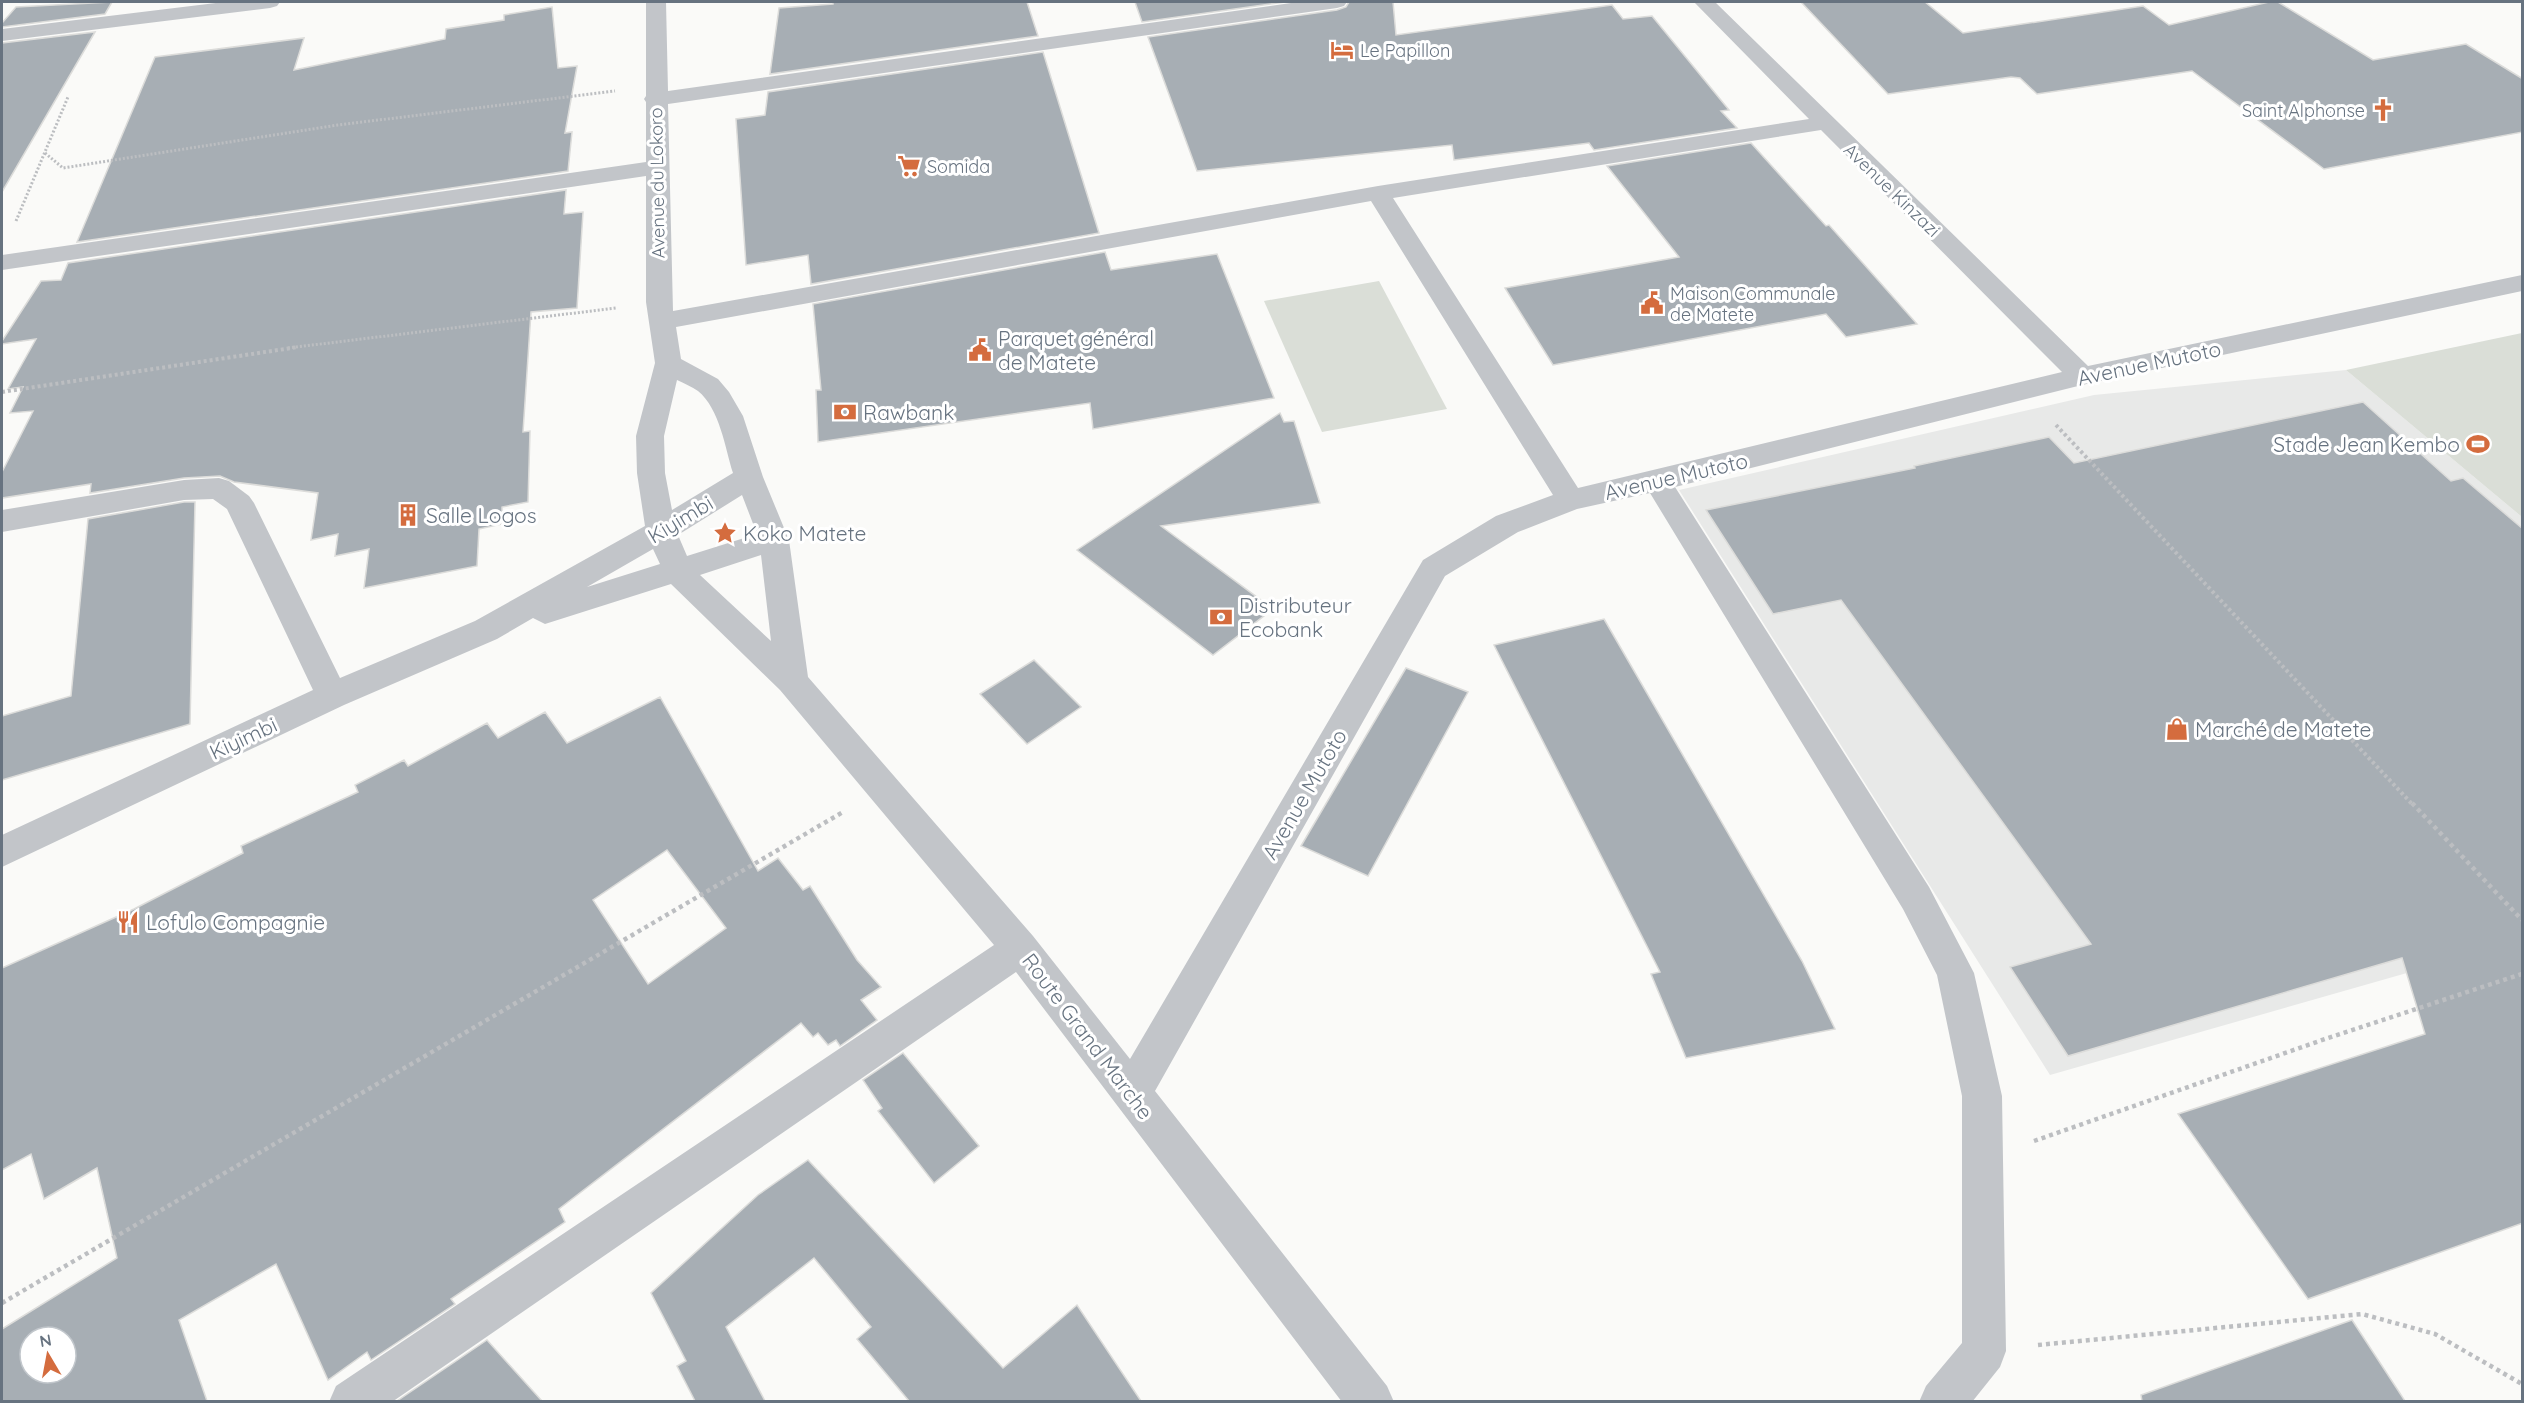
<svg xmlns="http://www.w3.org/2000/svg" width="2524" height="1403" viewBox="0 0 2524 1403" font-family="Quicksand,sans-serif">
  <rect width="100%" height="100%" fill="#fafaf8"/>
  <!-- built -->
  <polygon fill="#e8e9e8" points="2346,370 2522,517 2522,944 2519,941 2050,1075 1679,490 2094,395"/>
  <!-- green -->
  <g fill="#daded7">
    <polygon points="1379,281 1447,409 1322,432 1264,301"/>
    <polygon points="2522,333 2522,517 2346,370"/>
  </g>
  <!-- building -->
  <g fill="#a7aeb4" stroke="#dcdcda" stroke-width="1.5" fill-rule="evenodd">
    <polygon points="112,2 105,14 2,27 2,23 16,7"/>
    <polygon points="833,2 1027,2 1038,36 770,74 779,8 833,4"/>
    <polygon points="1135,2 1285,2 1142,22"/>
    <polygon points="1349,2 1393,2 1396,35 1612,5 1623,19 1652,16 1729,110 1721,111 1737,128 1594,150 1589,143 1454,160 1452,145 1197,171 1148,37 1337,10 1346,7"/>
    <polygon points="1801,2 1925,2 1963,33 2143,6 2169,25 2269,2 2278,2 2373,60 2466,44 2523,79 2523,132 2324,169 2192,71 2037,94 2020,78 2011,77 1888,94"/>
    <polygon points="552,7 558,68 577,66 565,133 572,132 568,171 77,242 155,57 304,38 294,70 445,39 446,29 504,20 504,15"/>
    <polygon points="95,32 2,192 2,43"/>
    <polygon points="1043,52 1099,233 811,284 808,255 746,265 736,119 765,115 768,92"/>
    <polygon points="1751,143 1826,226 1829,225 1917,324 1846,337 1826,314 1553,365 1505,288 1679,257 1607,166"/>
    <polygon points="566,190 564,214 583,212 577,308 531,312 523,432 530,431 528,502 502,507 502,524 479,529 477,566 364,588 369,549 335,556 338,534 311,540 318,493 234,482 220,476 184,478 90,493 91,484 2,498 2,472 33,411 10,413 23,387 8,389 36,339 2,344 2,341 41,281 61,280 68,263"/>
    <polygon points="1105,252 1111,270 1217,254 1274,398 1093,429 1090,403 818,442 816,390 821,390 813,304"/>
    <polygon points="2363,402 2451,481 2463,478 2523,529 2523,1223 2308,1299 2178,1114 2425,1034 2402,958 2068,1056 2010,967 2091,944 1841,600 1773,614 1706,510 1915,468 1914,466 2049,437 2074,463"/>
    <polygon points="1280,413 1284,422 1294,421 1320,503 1161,526 1273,609 1213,655 1077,550"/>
    <polygon points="184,502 195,502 190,724 2,780 2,716 71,696 88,519"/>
    <polygon points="1604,619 1802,961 1835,1029 1686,1058 1651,974 1660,972 1494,645"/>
    <polygon points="1034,660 1081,707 1027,744 980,694"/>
    <polygon points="1406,668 1468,692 1368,876 1301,846"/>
    <path d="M660,697l98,174 20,-13 25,32 7,-4 47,74 24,27 -20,13 16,20 -37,26 -4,-6 -8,5 -10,-12 -5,4 -12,-14 -242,186 6,13 -114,77 4,5 -84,56 -4,-8 -39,28 -52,-116 -97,56 28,81h-205v-72l115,-71 -20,-90 -53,31 -13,-45 -29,16v-202l132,-59 109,-56 -2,-7 117,-54 -3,-7 49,-25 4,6 79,-43 11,15 47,-26 22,31zM667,850l59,78 -78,56 -55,-84zM30,1337h36v36h-36z"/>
    <polygon points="903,1053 979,1146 934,1183 878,1111 882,1108 863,1080"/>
    <polygon points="808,1160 1003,1368 1077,1305 1141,1401 909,1401 857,1339 871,1327 814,1258 726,1327 765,1401 695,1401 677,1366 686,1361 651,1293 758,1195"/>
    <polygon points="2352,1320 2405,1401 2142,1401 2141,1395"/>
    <polygon points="487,1340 542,1401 397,1401"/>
  </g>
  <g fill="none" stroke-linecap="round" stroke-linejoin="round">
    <!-- path-far2 -->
    <g stroke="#bcbec1" stroke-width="3" stroke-dasharray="2 2" stroke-linecap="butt">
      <polyline points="45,153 63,168 338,125 615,91"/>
      <polyline points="16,221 68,97"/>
      <polyline points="288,348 616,308"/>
    </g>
    <!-- path-far1 -->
    <g stroke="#bcbec1" stroke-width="4" stroke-dasharray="3 3" stroke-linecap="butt">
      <polyline points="2,392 298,347"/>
      <polyline points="2056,425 2413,805"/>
    </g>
    <!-- path -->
    <g stroke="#bcbec1" stroke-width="4.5" stroke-dasharray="4 4" stroke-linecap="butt">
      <polyline points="2412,803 2522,920"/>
      <polyline points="2034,1141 2328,1038 2522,974"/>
      <polyline points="2,1303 843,812"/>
      <polyline points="2038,1345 2362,1314 2435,1334 2522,1384"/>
    </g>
    <!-- minor -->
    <g fill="#c2c5c9" fill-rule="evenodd">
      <polygon points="224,2 280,2 277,6 270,8 2,41 2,29"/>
      <path d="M646,2h20l2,89 630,-89h49l-3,4 -7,2 -669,96 5,207 705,-125 431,-67 -115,-117h21l373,364 434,-91v16l-440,94 -407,102 254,400 45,86 28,123 4,255 -6,16 -28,35h-53l7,-16 36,-43v-247l-25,-121 -34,-66 -253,-416 -73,16 -59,23 -73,44 -290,515 232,295 7,16h-52l-326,-430 -624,430h-63l7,-16 658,-441 -214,-255 -109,-106 -126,40 -12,-6 -36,21 -153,66 -342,162v-32l311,-145 -86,-181 -14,-10 -29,1 -182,32v-22l182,-30 35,-2 10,3 20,15 5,7 86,175 135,-57 170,-95 -8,-53 -1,-37 19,-73 -9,-61v-126l-644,94v-15l644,-93v-60l-2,-3 2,-3zM1821,130l241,242 -484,116 -185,-290zM1371,201l182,294 -57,21 -73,44 -293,499 -97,-123 -225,-259 -19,-137 -26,-63 -20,-61 -14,-24 -11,-13 -37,-20 -5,-32zM677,380c7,3 15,7 21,11 22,18 27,57 35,82l-61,37 -7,-37 -1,-37zM742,495l15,39 -70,22 -9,-21zM653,549l7,15 -73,23zM761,555l10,86 -71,-66z"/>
    </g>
  </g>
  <!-- icons -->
  <defs>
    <g id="hotel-bare" transform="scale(1.8)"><path d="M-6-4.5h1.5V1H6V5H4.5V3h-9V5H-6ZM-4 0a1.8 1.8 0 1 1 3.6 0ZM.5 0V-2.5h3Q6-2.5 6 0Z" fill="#d46c3e" stroke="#fff" stroke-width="2.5" paint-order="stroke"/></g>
    <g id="church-bare" transform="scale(1.8)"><path d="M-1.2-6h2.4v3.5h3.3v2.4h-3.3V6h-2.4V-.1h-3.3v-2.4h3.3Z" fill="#d46c3e" stroke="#fff" stroke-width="2.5" paint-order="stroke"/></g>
    <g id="supermarket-bare" transform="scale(1.8)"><path d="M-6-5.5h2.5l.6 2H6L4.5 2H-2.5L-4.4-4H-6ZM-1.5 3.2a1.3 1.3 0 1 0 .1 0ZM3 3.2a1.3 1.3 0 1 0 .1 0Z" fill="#d46c3e" stroke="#fff" stroke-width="2.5" paint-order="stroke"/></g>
    <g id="civic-bare" transform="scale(1.8)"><path d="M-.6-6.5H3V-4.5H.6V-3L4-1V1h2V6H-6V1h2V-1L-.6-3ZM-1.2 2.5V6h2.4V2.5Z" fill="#d46c3e" stroke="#fff" stroke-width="2.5" paint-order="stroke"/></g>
    <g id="bank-bare" transform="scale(1.8)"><path d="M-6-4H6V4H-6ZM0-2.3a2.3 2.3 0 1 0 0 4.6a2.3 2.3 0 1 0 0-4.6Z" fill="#d46c3e" stroke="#fff" stroke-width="2.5" paint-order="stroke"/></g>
    <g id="stadium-bare" transform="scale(1.8)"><path d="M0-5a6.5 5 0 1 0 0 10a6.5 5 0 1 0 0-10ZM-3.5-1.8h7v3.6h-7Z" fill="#d46c3e" stroke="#fff" stroke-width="2.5" paint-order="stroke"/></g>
    <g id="building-bare" transform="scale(1.8)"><path d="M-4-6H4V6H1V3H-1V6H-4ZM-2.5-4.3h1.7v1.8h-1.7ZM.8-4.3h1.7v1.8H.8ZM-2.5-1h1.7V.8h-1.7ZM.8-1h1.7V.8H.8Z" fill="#d46c3e" stroke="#fff" stroke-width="2.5" paint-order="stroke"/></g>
    <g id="sight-bare" transform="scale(1.8)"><path d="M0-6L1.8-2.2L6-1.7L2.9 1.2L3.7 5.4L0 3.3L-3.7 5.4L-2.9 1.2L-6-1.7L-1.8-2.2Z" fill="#d46c3e" stroke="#fff" stroke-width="2.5" paint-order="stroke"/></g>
    <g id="shop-bare" transform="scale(1.8)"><path d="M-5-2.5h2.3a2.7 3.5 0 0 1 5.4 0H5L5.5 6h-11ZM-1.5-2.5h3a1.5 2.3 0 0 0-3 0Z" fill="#d46c3e" stroke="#fff" stroke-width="2.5" paint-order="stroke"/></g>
    <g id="restaurant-bare" transform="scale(1.8)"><path d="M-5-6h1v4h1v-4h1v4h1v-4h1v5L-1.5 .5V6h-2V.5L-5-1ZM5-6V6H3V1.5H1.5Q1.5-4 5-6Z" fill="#d46c3e" stroke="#fff" stroke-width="2.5" paint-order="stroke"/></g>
  </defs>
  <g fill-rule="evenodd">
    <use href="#hotel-bare" x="1342" y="50"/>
    <use href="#church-bare" x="2383" y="110"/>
    <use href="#supermarket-bare" x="909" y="166"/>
    <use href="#civic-bare" x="1652" y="303"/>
    <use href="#civic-bare" x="980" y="350"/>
    <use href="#bank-bare" x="845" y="412"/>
    <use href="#stadium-bare" x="2478" y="444"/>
    <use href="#building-bare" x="408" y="515"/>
    <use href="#sight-bare" x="725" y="533"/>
    <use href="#bank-bare" x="1221" y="617"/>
    <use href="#shop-bare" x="2177" y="729"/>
    <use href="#restaurant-bare" x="128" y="922"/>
  </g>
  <g text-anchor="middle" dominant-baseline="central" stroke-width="6" stroke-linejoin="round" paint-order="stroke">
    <!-- far-poi labels -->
    <g font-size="18" fill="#677380" stroke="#fff" text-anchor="start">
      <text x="1360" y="50">Le Papillon</text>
      <text x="2365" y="110" text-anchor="end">Saint Alphonse</text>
      <text x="927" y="166">Somida</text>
      <text x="1670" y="293">Maison Communale<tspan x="1670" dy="21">de Matete</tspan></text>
    </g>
    <!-- far-street labels -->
    <g font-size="18" fill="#677380" stroke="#fff">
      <text transform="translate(657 183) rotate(-91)">Avenue du Lokoro</text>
      <text transform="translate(1892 190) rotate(44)">Avenue Kinzazi</text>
    </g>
    <!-- poi labels -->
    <g font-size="21" fill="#677380" stroke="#fff" text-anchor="start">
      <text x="998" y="338">Parquet général<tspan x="998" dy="24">de Matete</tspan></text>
      <text x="863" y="412">Rawbank</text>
      <text x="2460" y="444" text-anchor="end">Stade Jean Kembo</text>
      <text x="426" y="515">Salle Logos</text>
      <text x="743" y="533">Koko Matete</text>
      <text x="1239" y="605">Distributeur<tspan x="1239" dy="24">Ecobank</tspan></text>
      <text x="2195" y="729">Marché de Matete</text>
      <text x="146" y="922">Lofulo Compagnie</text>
    </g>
    <!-- street labels -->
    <g font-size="21" fill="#677380" stroke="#fff">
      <text transform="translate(2149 363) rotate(-12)">Avenue Mutoto</text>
      <text transform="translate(1676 476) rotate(-13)">Avenue Mutoto</text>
      <text transform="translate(680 519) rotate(-31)">Kiyimbi</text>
      <text transform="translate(243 738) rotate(-25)">Kiyimbi</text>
      <text transform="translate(1304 794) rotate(-60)">Avenue Mutoto</text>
      <text transform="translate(1088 1036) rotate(53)">Route Grand Marche</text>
    </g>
  </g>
  <!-- border -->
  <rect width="2524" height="1403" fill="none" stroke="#677380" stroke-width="6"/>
  <!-- north arrow -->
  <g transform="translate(48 1355) rotate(350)"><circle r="28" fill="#ffffff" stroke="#c2c7cc" stroke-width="1.5"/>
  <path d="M0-4.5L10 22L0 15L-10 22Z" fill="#d46c3e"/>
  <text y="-9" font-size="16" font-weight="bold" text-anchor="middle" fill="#677380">N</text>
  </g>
</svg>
